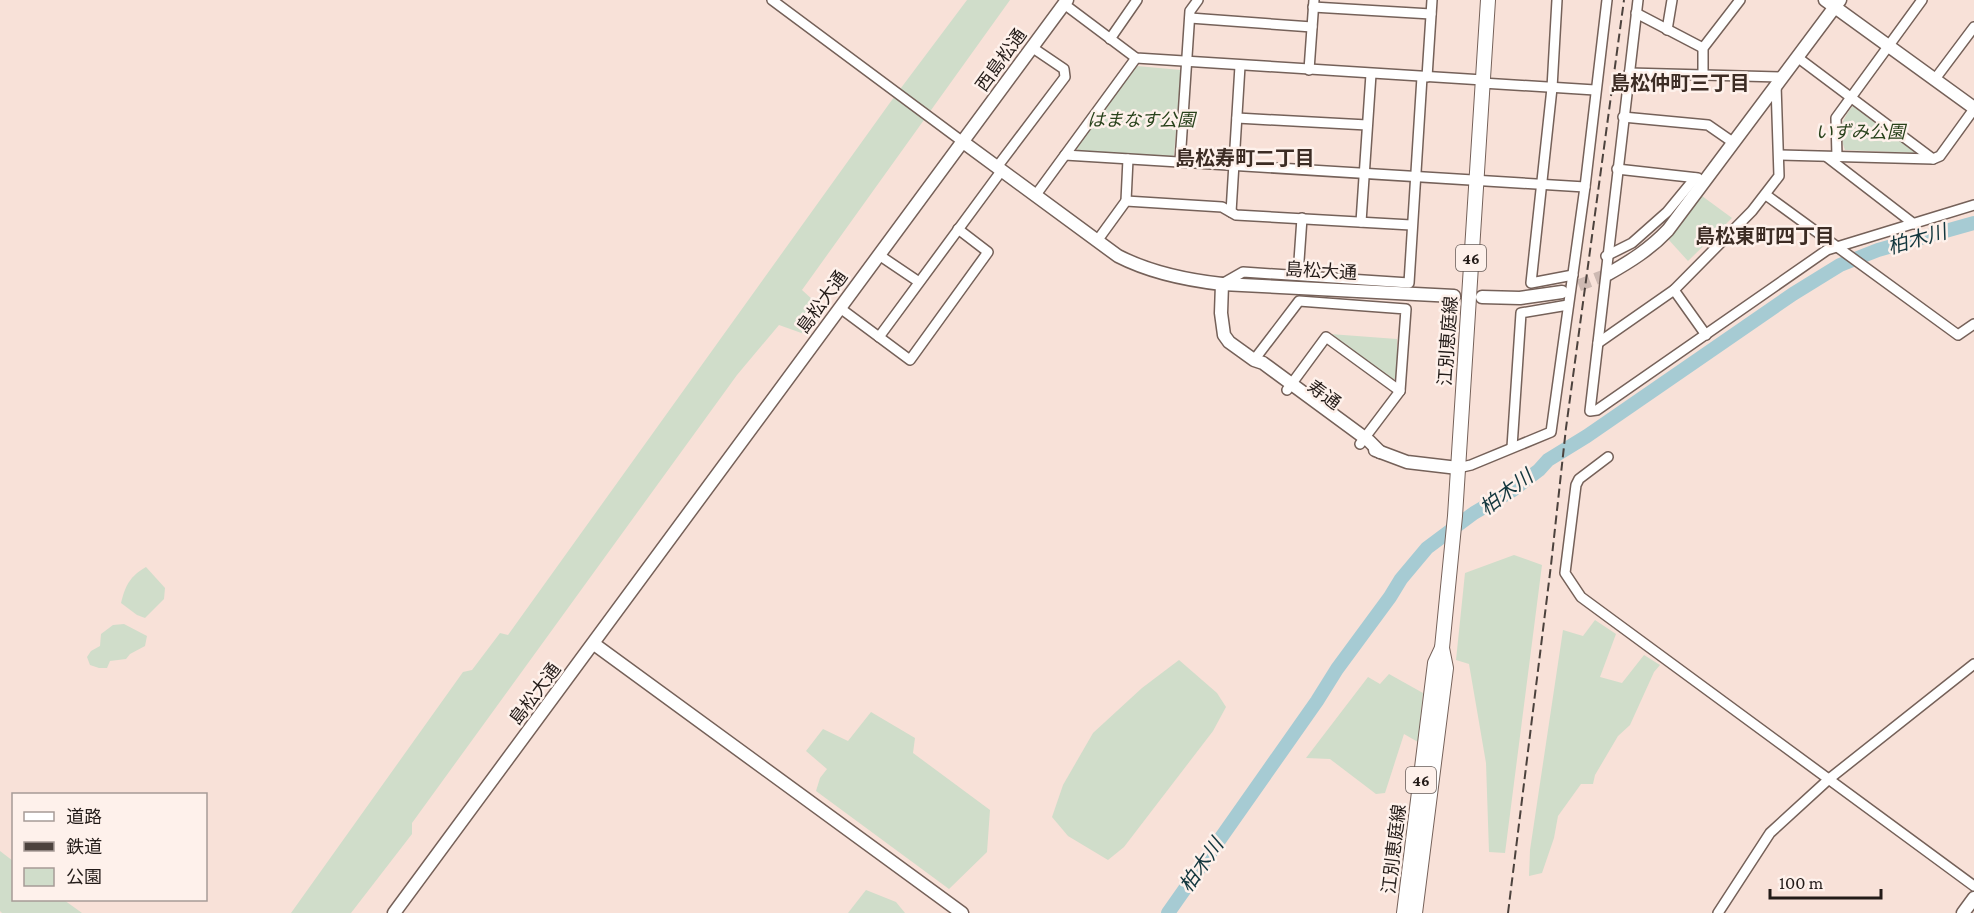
<svg xmlns="http://www.w3.org/2000/svg" width="1974" height="913" viewBox="0 0 1974 913" font-family="'Crimson Pro','Noto Sans JP',serif">
  <rect width="100%" height="100%" fill="#f8e1d8"/>
  <!-- green -->
  <g fill="#d0ddca">
    <polygon points="967,0 1010,0 802,290 825,311 807,335 779,325 737,375 412,823 412,834 351,913 291,913 463,672 472,670 500,633 508,635 889,104"/>
    <polygon points="1137,66 1181,70 1174,155 1172,157 1079,152 1076,147"/>
    <path d="M1854,104l59,44 2,5 -70,-3c-8,-20 -4,-29 9,-46z"/>
    <polygon points="1702,196 1732,218 1688,261 1668,239"/>
    <polygon points="1330,334 1397,339 1397,378 1392,380"/>
    <polygon points="1514,555 1542,565 1505,853 1489,852 1486,763 1469,664 1456,660 1465,573"/>
    <path d="M146,567l19,21 -1,11 -19,19 -8,-3 -16,-12c4,-17 9,-27 25,-36z"/>
    <polygon points="1595,620 1616,634 1600,677 1622,683 1644,655 1660,665 1654,672 1630,725 1618,736 1595,775 1593,784 1581,784 1558,816 1554,838 1542,873 1529,876 1530,850 1563,630 1583,636"/>
    <polygon points="124,624 147,636 145,646 130,654 126,659 110,661 107,668 99,668 90,665 87,657 91,651 100,646 101,634 113,625"/>
    <polygon points="1179,660 1217,693 1226,707 1213,731 1124,847 1108,860 1068,836 1052,817 1063,785 1093,733 1142,688"/>
    <polygon points="1389,674 1423,693 1418,742 1404,734 1385,793 1376,794 1330,759 1306,758 1368,677 1380,684"/>
    <polygon points="871,712 915,738 913,753 990,810 987,852 949,889 816,791 820,778 827,769 806,751 823,729 848,741"/>
    <polygon points="0,851 13,861 14,900 64,900 82,913 2,913 0,911"/>
    <polygon points="866,890 896,902 905,913 848,913"/>
  </g>
  <g fill="none" stroke-linecap="round" stroke-linejoin="round">
    <!-- river -->
    <polyline stroke="#a6cbd3" stroke-width="14" points="1168,913 1317,701 1337,669 1390,597 1401,579 1427,548 1474,513 1513,490 1539,470 1548,460 1587,436 1793,294 1840,265 1878,250 1974,223"/>
    <!-- secondary-tunnel -->
    <polyline stroke="#cdb9b2" stroke-width="12" stroke-dasharray="12 6" stroke-linecap="butt" points="1562,292 1608,274"/>
    <!-- street casing -->
    <g stroke="#756159" stroke-width="12">
      <g id="street">
        <polyline points="772,0 963,142"/>
        <polyline points="1557,0 1552,88 1531,283 1573,275"/>
        <polyline points="1638,0 1590,411 1597,410 1827,250 1974,205"/>
        <polyline points="1064,4 1136,58 1483,80"/>
        <polyline points="1313,7 1431,14"/>
        <polyline points="1636,13 1703,48"/>
        <polyline points="1190,18 1312,27"/>
        <polyline points="1667,30 1672,0"/>
        <polyline points="1110,39 1137,0"/>
        <polyline points="1797,57 1933,159"/>
        <polyline points="1309,70 1314,0"/>
        <polyline points="1629,73 1783,77"/>
        <polyline points="1703,75 1703,48 1740,0"/>
        <polyline points="1427,77 1432,0"/>
        <polyline points="1935,79 1974,27"/>
        <polyline points="1482,83 1595,90"/>
        <polyline points="1623,117 1708,125 1734,143"/>
        <polyline points="1237,118 1367,125"/>
        <polyline points="1065,155 1585,187"/>
        <polyline points="1780,155 1933,159 1940,156 1974,109"/>
        <polyline points="1827,157 1914,224"/>
        <polyline points="1837,157 1836,118 1922,0"/>
        <polyline points="1180,162 1190,11 1198,0"/>
        <polyline points="997,167 1065,77 1064,69 1033,48"/>
        <polyline points="1617,169 1698,178"/>
        <polyline points="1766,195 1958,335 1974,324"/>
        <polyline points="1035,196 1136,58"/>
        <polyline points="1126,201 1128,159"/>
        <polyline points="1231,212 1240,66"/>
        <polyline points="1361,222 1371,74"/>
        <polyline points="1097,241 1126,201 1222,207 1236,215 1411,225"/>
        <polyline points="879,255 919,282"/>
        <polyline points="1606,256 1632,243 1667,212 1695,178"/>
        <polyline points="1298,275 1302,218"/>
        <polyline points="1222,284 1243,272 1409,283 1422,77"/>
        <polyline points="1674,290 1706,335"/>
        <polyline points="840,308 910,360 988,252 958,229"/>
        <polyline points="879,337 1002,170"/>
        <polyline points="1598,343 1674,290 1752,211 1779,176 1776,85"/>
        <polyline points="1254,360 1299,301 1406,309 1400,391 1360,444"/>
        <polyline points="1287,390 1326,337 1400,391"/>
        <polyline points="1512,447 1521,313 1568,305"/>
        <polyline points="1608,457 1579,479 1576,485 1565,573 1581,597 1974,886"/>
        <polyline points="1458,468 1471,465 1551,432 1585,187 1607,0"/>
        <polyline points="1718,913 1770,833 1829,779 1974,664"/>
      </g>
    </g>
    <!-- secondary casing -->
    <g stroke="#756159" stroke-width="15">
      <g id="secondary">
        <polyline points="1825,0 1974,108"/>
        <path d="M963,142l155,114c33,17 68,24 104,28l232,12"/>
        <path d="M1608,274c23,-13 42,-25 60,-44l172,-230"/>
        <polyline points="1222,284 1221,313 1224,335 1229,342 1254,360 1263,363 1369,441 1380,452"/>
        <polyline points="1482,297 1520,298 1562,292"/>
        <polyline points="1375,450 1407,462 1458,468"/>
        <polyline points="594,644 962,913"/>
        <polyline points="394,913 1067,0"/>
        <polyline points="1963,913 1974,898"/>
      </g>
    </g>
    <!-- primary casing -->
    <g stroke="#756159" stroke-width="16">
      <g id="primary">
        <polyline points="1404,913 1435,663 1442,648"/>
        <polyline points="1415,913 1446,668 1442,648 1455,516 1488,0"/>
      </g>
    </g>
    <!-- street -->
    <use href="#street" stroke="#fff" stroke-width="9"/>
    <!-- secondary -->
    <use href="#secondary" stroke="#fff" stroke-width="12"/>
    <!-- primary -->
    <use href="#primary" stroke="#fff" stroke-width="14"/>
    <!-- rail -->
    <polyline stroke="#4c423d" stroke-width="2" stroke-dasharray="9 4.5" stroke-linecap="butt" points="1508,913 1551,565 1566,428 1624,0"/>
  </g>
  <g text-anchor="middle" dominant-baseline="central" stroke-width="5" stroke-linejoin="round" paint-order="stroke">
    <!-- shield labels -->
    <g fill="#fef1eb" stroke="#655b57" stroke-width="1.5">
      <rect x="1456" y="245" width="30" height="26" rx="4.5"/>
      <rect x="1406" y="767" width="30" height="26" rx="4.5"/>
    </g>
    <g font-size="16" font-weight="bold" fill="#231b18">
      <text x="1471" y="258">46</text>
      <text x="1421" y="780">46</text>
    </g>
    <!-- street labels -->
    <g font-size="18" fill="#231b18" stroke="#fef1eb">
      <text transform="translate(1001 60) rotate(-54)">西島松通</text>
      <text transform="translate(1321 271) rotate(3)">島松大通</text>
      <text transform="translate(822 302) rotate(-54)">島松大通</text>
      <text transform="translate(1448 341) rotate(-86)">江別恵庭線</text>
      <text transform="translate(1324 395) rotate(36)">寿通</text>
      <text transform="translate(535 694) rotate(-53)">島松大通</text>
      <text transform="translate(1394 849) rotate(-83)">江別恵庭線</text>
    </g>
    <!-- park labels -->
    <g font-size="18" font-style="italic" fill="#28421b" stroke="#fef1eb">
      <text x="1141" y="120">はまなす公園</text>
      <text x="1860" y="132">いずみ公園</text>
    </g>
    <!-- neighbourhood labels -->
    <g font-size="20" font-weight="bold" fill="#3c2c24" stroke="#fef1eb">
      <text x="1680" y="83">島松仲町三丁目</text>
      <text x="1245" y="158">島松寿町二丁目</text>
      <text x="1765" y="236">島松東町四丁目</text>
    </g>
    <!-- water labels -->
    <g font-size="20" font-style="italic" fill="#12363d" stroke="#fef1eb">
      <text transform="translate(1917 239) rotate(-16)">柏木川</text>
      <text transform="translate(1506 492) rotate(-37)">柏木川</text>
      <text transform="translate(1201 865) rotate(-55)">柏木川</text>
    </g>
  </g>
  <!-- legend -->
  <rect x="12" y="793" width="195" height="108" fill="#fef1eb" stroke="#a69b97" stroke-width="1.5"/>
  <rect x="24" y="812" width="30" height="9" fill="#ffffff" stroke="#a69b97" stroke-width="1.5"/>
  <text x="66" y="823" font-size="18" fill="#231b18">道路</text>
  <rect x="24" y="842" width="30" height="9" fill="#4c423d" stroke="#a69b97" stroke-width="1.5"/>
  <text x="66" y="853" font-size="18" fill="#231b18">鉄道</text>
  <rect x="24" y="868" width="30" height="18" fill="#d0ddca" stroke="#a69b97" stroke-width="1.5"/>
  <text x="66" y="883" font-size="18" fill="#231b18">公園</text>
  <!-- scale -->
  <path d="M1770 889v9h111v-9" fill="none" stroke="#231b18" stroke-width="3"/>
  <text x="1779" y="889" font-size="18" fill="#231b18" stroke="#fef1eb" stroke-width="4.5" paint-order="stroke">100 m</text>
</svg>
